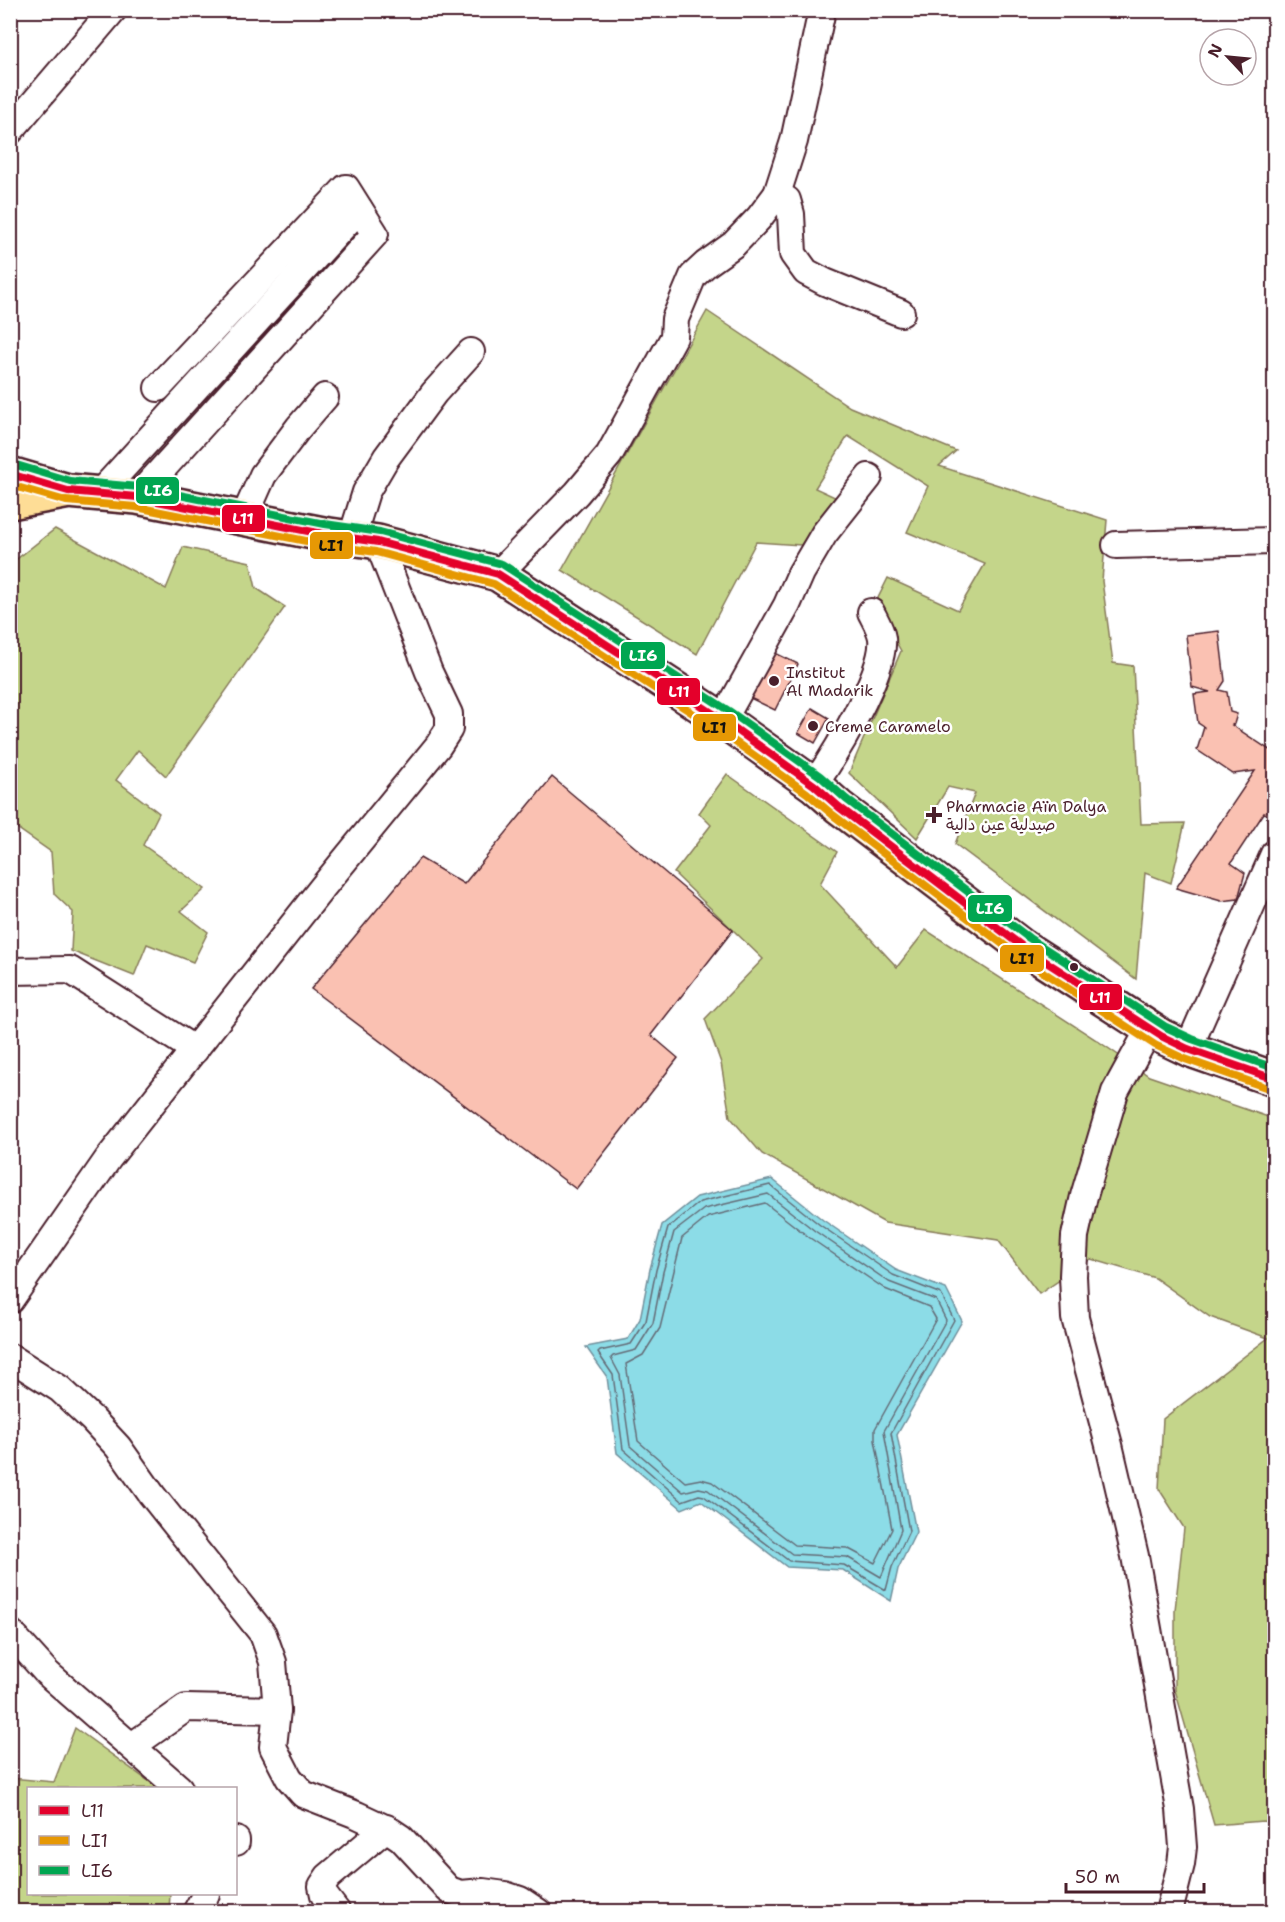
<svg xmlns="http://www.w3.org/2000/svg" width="1285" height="1922" viewBox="0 0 1285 1922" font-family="'Shantell Sans','Playpen Sans Arabic',sans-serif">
  <rect width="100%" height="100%" fill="#fff"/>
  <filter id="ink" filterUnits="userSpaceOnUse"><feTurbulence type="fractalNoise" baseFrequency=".0167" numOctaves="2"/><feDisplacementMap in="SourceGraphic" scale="12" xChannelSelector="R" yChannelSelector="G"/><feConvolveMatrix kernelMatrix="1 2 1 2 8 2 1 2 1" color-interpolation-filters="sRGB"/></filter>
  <g filter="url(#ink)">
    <!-- green -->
    <g fill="#c4d58a" stroke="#877a5a" stroke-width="1.5">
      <polygon points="707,311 850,407 956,451 939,466 1107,520 1102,581 1113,663 1133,666 1141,824 1185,823 1171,883 1145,873 1136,979 955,844 975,793 948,787 917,838 849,773 901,651 875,604 888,578 958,610 985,564 907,532 928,486 848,436 815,488 837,498 801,545 756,542 697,654 562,570"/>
      <polygon points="55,529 166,589 183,547 250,562 256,588 285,607 166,776 138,750 116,780 159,813 143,845 205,889 181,911 208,932 193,962 147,944 134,976 71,951 73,912 54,894 51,852 17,828 17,811 11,808 10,581 13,562"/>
      <polygon points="727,774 837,852 820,884 897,967 926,930 1095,1039 1149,1076 1274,1119 1274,1823 1263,1821 1214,1825 1175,1690 1175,1610 1184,1528 1159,1489 1163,1419 1268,1338 1210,1317 1155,1278 1091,1259 1039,1294 998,1240 885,1223 762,1154 730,1117 721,1063 705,1019 763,959 674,873 711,825 699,813"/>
      <polygon points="75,1728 158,1788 28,1788 28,1894 170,1894 169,1911 11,1911 11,1778 54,1782"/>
    </g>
    <!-- water -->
    <polygon fill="#8cdce7" stroke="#72909c" stroke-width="1.5" points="772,1179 823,1220 896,1270 946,1289 962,1321 897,1435 916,1532 898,1569 891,1601 843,1570 787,1567 701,1501 682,1509 617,1453 607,1377 586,1347 628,1339 640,1319 650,1269 662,1225 697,1197"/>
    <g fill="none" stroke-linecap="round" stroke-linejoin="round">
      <!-- shore -->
      <g stroke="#646b76" stroke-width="1.5">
        <polygon points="770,1185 820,1225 893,1275 941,1294 954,1320 891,1433 909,1531 892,1567 886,1590 844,1565 789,1561 704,1496 699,1495 682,1501 623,1449 613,1375 598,1353 600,1351 631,1344 646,1321 656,1270 668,1228 700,1202"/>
        <polygon points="768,1194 815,1231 889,1282 936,1300 946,1320 884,1431 901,1530 881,1577 847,1557 792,1554 708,1490 699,1488 683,1492 630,1446 620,1375 611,1358 613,1356 636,1350 653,1323 663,1272 674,1232 704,1209"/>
        <polygon points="765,1203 810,1238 885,1289 929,1307 936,1319 875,1429 875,1440 892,1529 875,1563 847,1548 795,1545 712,1482 701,1479 685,1482 638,1441 626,1364 643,1355 660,1328 682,1238 708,1217"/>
      </g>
    </g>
    <!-- building -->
    <g fill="#fac1b2" stroke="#4a1f2b" stroke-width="1.5">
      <polygon points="1219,631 1225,681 1219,690 1227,692 1230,712 1237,714 1234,724 1232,725 1274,753 1274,816 1264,813 1231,863 1245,873 1238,899 1221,901 1176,888 1255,771 1233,774 1197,750 1204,727 1198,723 1194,694 1210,692 1192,687 1186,635"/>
      <polygon points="773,652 798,664 775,710 750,698"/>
      <polygon points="812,708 829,718 815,743 798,733"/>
      <polygon points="552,777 733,930 651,1035 678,1058 576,1189 311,989 420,858 464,884"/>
    </g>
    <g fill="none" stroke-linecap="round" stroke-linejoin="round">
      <!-- minor casing -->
      <g stroke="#4a1f2b" stroke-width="30">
        <g id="minor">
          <polyline points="10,131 113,10"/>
          <polyline points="777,194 787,200 791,214 793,254 806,272 825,282 901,313"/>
          <polyline points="98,495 359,209"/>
          <polyline points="137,497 375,234 346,188 158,388"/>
          <polyline points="244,518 263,475 299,427 325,397"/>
          <polyline points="352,537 366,492 386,458 434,393 471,352"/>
          <polyline points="1116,545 1274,541"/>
          <polyline points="498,574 577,493 609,455 674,337 675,319 693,276 706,264 734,244 759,218 777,194 794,141 822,10"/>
          <polyline points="723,720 787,605 801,573 824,534 869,477"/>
          <path d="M814,785c20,-29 72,-113 68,-147 -1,-8 -7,-18 -11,-26"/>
          <polyline points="10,971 70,970 195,1050"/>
          <polyline points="1150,1028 1115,1092 1084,1196 1075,1236 1073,1276 1075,1318 1109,1445 1135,1556 1180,1809 1183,1847 1181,1864 1169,1912"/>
          <polyline points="1188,1049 1274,854"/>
          <polyline points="10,1300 108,1159 322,888 438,746 449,729 449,714 429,672 378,542"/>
          <polyline points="10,1357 60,1389 92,1419 118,1447 152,1495 263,1634 273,1662 277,1710 273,1747 289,1778 303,1794 357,1815 389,1830 401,1838 449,1890 461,1894 483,1892 505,1895 520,1900 538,1912"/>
          <polyline points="10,1632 47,1673 179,1788"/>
          <polyline points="132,1746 186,1708 277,1710"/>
          <polyline points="236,1840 236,1842"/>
          <polyline points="196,1912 206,1894"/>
          <polyline points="337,1912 324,1895 322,1886 328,1877 386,1828"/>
        </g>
      </g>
      <!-- major casing -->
      <g stroke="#4a1f2b" stroke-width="38">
        <g id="major">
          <polyline points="10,474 68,491 137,497 323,534 378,542 498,574 723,720 814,785 839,807 1023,947 1161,1036 1188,1049 1274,1079"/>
          <polyline points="10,502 64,492"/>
        </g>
      </g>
      <!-- minor -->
      <use href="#minor" stroke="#fff" stroke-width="26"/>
      <!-- major -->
      <use href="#major" stroke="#fedd96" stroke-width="33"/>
      <!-- bus-1 casing -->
      <g stroke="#fff" stroke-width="12">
        <polyline id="bus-1" points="10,474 68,491 137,497 323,534 378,542 498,574 723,720 814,785 839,807 1023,947 1161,1036 1188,1049 1274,1079"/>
      </g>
      <!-- bus-2 casing -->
      <g stroke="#fff" stroke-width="12">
        <polyline id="bus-2" points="10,485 66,501 136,507 321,544 376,552 494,584 717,729 807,793 833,815 1017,955 1155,1045 1185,1059 1271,1089"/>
      </g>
      <!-- bus-3 casing -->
      <g stroke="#fff" stroke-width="12">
        <polyline id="bus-3" points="13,464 70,481 139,487 325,524 380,532 502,564 729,711 820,776 846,799 1029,938 1166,1027 1192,1039 1274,1068"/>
      </g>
      <!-- bus-1 -->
      <use href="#bus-1" stroke="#e4002b" stroke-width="8"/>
      <!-- bus-2 -->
      <use href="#bus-2" stroke="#e69804" stroke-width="8"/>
      <!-- bus-3 -->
      <use href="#bus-3" stroke="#00a651" stroke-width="8"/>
    </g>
  </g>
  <!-- markers -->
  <g fill="#4a1f2b" stroke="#fff" stroke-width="2">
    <circle cx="774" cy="681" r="6"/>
    <circle cx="813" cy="726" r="6"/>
    <path d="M931 806h6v6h6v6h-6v6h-6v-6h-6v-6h6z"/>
    <circle cx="1074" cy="967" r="5"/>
  </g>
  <g text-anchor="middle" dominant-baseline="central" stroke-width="5" stroke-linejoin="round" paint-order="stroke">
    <!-- poi labels -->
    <g font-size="16" fill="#4a1f2b" stroke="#fff" text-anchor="start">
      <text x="786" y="672">Institut<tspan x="786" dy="18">Al Madarik</tspan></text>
      <text x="825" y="726">Creme Caramelo</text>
      <text x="946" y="806">Pharmacie Aïn Dalya<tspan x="946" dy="18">صيدلية عين دالية</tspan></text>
    </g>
  </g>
  <g stroke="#fff" stroke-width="2">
    <rect x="135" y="476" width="45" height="29" rx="6" fill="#00a651"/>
    <rect x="221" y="504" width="45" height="29" rx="6" fill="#e4002b"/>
    <rect x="309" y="531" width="45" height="29" rx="6" fill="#e69804"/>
    <rect x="620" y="641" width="46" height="29" rx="6" fill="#00a651"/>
    <rect x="656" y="677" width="45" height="29" rx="6" fill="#e4002b"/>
    <rect x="692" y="713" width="45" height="29" rx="6" fill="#e69804"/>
    <rect x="967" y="894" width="46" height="29" rx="6" fill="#00a651"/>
    <rect x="999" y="944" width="46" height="29" rx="6" fill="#e69804"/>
    <rect x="1078" y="983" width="45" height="28" rx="6" fill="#e4002b"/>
  </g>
  <g font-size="16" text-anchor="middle" font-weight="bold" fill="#fff">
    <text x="158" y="496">LI6</text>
    <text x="243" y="524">L11</text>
    <text x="643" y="661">LI6</text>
    <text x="679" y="697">L11</text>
    <text x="990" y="914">LI6</text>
    <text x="1100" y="1003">L11</text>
  </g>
  <g font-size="16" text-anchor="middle" font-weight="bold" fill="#111">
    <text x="331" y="551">LI1</text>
    <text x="714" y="733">LI1</text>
    <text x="1022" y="964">LI1</text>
  </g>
  <!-- margin -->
  <rect width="1285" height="1922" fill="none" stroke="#fff" stroke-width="36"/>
  <rect x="18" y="18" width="1249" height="1886" fill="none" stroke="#4a1f2b" stroke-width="2" filter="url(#ink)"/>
  <!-- legend -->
  <rect x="27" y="1787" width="210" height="108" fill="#ffffff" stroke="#b7a5aa" stroke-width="1.5"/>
  <rect x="39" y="1806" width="30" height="9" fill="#e4002b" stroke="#b7a5aa" stroke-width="1.5"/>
  <text x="81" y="1817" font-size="18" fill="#4a1f2b">L11</text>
  <rect x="39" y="1836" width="30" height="9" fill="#e69804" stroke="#b7a5aa" stroke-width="1.5"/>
  <text x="81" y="1847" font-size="18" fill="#4a1f2b">LI1</text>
  <rect x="39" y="1866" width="30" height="9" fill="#00a651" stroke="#b7a5aa" stroke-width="1.5"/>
  <text x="81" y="1877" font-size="18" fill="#4a1f2b">LI6</text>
  <!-- north arrow -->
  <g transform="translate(1228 57) rotate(296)"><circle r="28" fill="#ffffff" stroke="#b7a5aa" stroke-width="1.5"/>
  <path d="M0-4.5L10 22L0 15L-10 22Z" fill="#4a1f2b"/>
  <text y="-9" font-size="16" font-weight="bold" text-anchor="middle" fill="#4a1f2b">N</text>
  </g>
  <!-- scale -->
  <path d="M1066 1883v9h138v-9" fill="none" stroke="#4a1f2b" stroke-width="3"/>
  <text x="1075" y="1883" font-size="18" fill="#4a1f2b" stroke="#ffffff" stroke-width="4.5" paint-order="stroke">50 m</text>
</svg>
